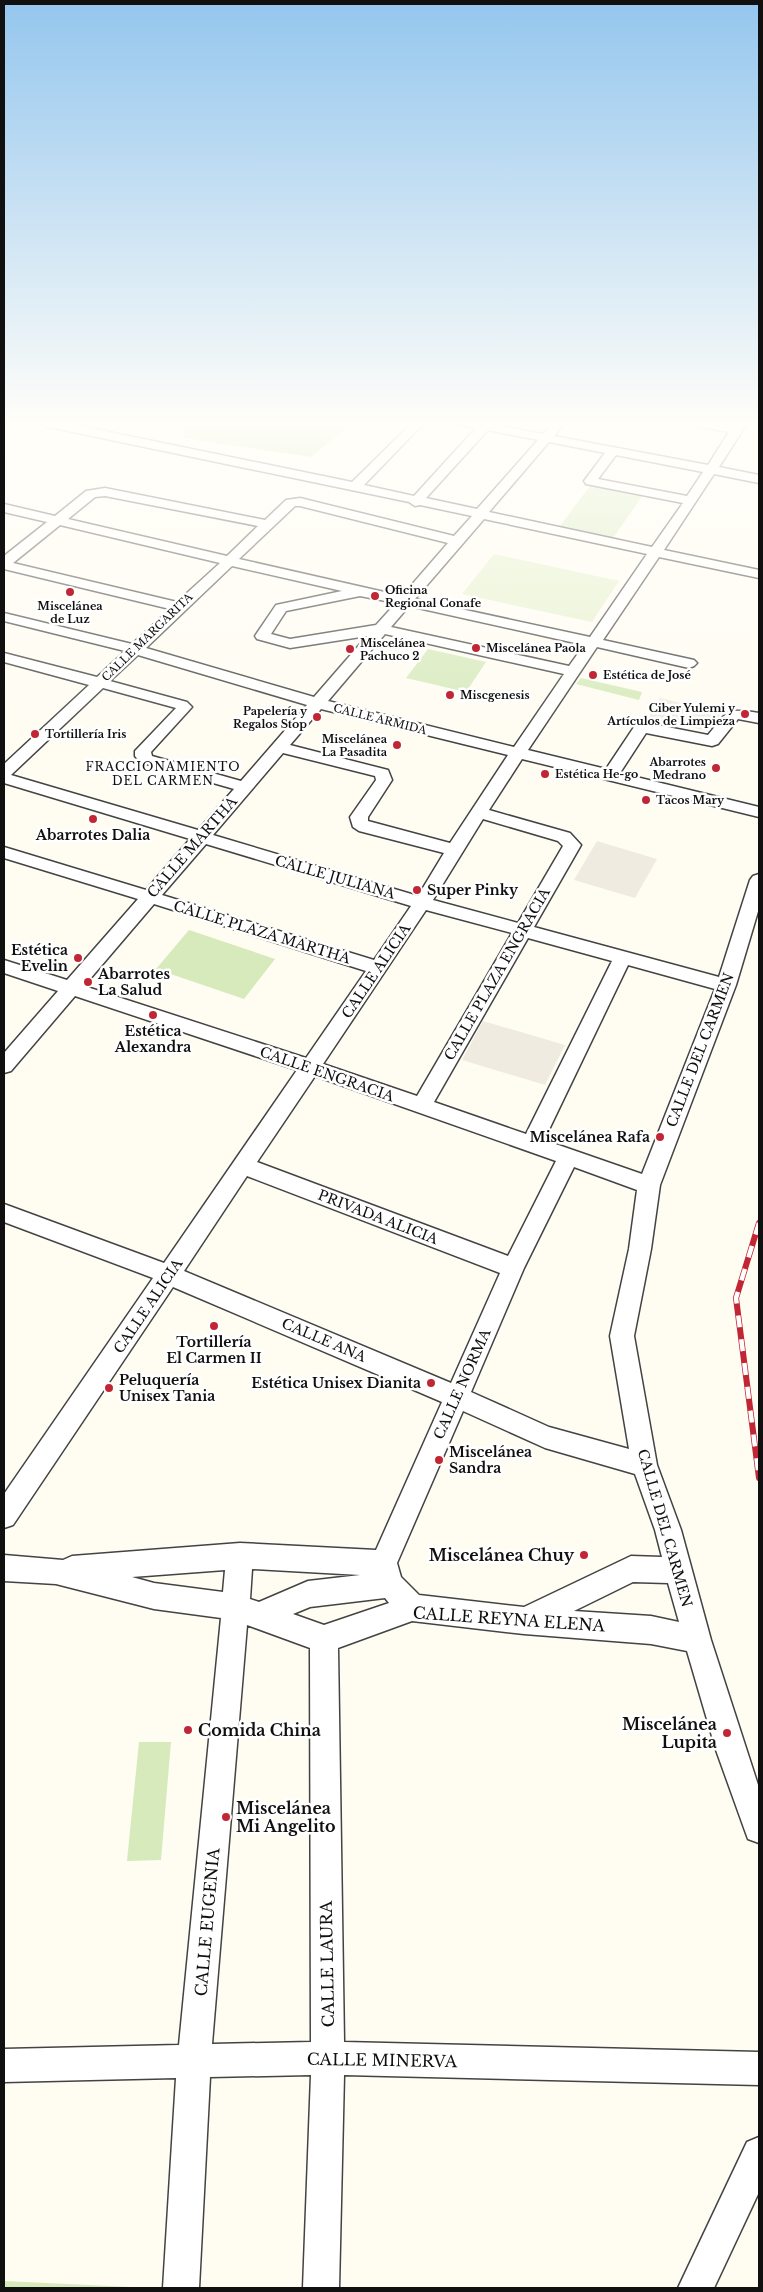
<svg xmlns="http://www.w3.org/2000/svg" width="763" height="2292" viewBox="0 0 763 2292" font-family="'Libre Baskerville',serif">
  <rect width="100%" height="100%" fill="#fffcf2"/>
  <!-- green -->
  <g fill="#d6eabb">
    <polygon points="590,486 642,496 611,541 557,530"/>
    <polygon points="428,649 486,662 466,692 406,678"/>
    <polygon points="581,678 642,692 639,700 576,684"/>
    <polygon points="189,930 275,959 244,999 156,969"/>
    <polygon points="139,1742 171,1742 161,1860 127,1861"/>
    <polygon points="4,2281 152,2288 4,2288"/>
  </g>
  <!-- forest -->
  <polygon fill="#badb9a" points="183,422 353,422 311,457 184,438"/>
  <!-- pitch -->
  <polygon fill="#e6f1cd" points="494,554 619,581 592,622 462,594"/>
  <!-- plaza -->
  <g fill="#f0ebe0">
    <polygon points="660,698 721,713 711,732 649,717"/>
    <polygon points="597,841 657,859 635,898 574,880"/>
    <polygon points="483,1021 565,1045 545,1085 462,1060"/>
  </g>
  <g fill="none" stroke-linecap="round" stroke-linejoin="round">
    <!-- street casing -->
    <g stroke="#434343" stroke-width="3">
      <g id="street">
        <path d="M38,422h23l291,60 61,-60h12l-61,63 50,11 62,-68 -17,-3 -2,-3h23l63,12 11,-12h12l-12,14 154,29 21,-33 -37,-7 -2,-3h23l21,4 2,-4h12l-29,45 40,8v8l-45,-9 -50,76 95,20v8l-100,-21 -56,83 91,20 3,3 -3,3 -5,2 -92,-21 -69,103 78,19 30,-45 6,-2 66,13c21,-25 17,-27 51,-22v10l-21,-4 -20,25 -6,2 -66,-13 -26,40 139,34v10l-237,-58 -33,51 81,23 11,12 -47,82 185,50 31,-97 3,-4 6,-2v34l-23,77 -76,200 -9,64 -17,87 23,129 24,65 30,110 48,148v55l-11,-4 -4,-11 -28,-78 -29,-99 -36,-7 -127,-10 -112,-13 -74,27 6,394 415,10v33l-415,-10 -5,213h-36l8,-213 -101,2 -11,211h-36l13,-210 -172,4v-33l175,-4 42,-427 -67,-9 -98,-25 -52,-3v-26l59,5 9,-4 168,-13 136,7 66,-148 -269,-115 -160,238 -9,3v-34l149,-216 -149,-56v-18l160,59 133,-193 -222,-74 -64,75 -7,2v-20l54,-62 -54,-18v-13l63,20 71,-81 -134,-41v-11l142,43 44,-51 -186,-56v-19l85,-79 -85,-23v-9l93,24 28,-26 -121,-30v-8l128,31 38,-35 -166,-40v-13l43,-34 -43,-10v-8l51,12 31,-25 19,-3 160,32 21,-20 14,-2 154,38 18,-20 -52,-11 -5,1 -6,-4 -365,-76zM488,430l50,10 -61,69 -51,-11zM549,442l56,11 -21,28 2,3 97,19 -31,44 -163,-35zM616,455l87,17 -16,24 -89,-17zM105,496l153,30 -31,30 -159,-37 27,-22zM295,506h5l148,37 -46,53 -163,-37zM484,519l163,35 -57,83 -175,-38zM60,525l160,38 -43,39 -164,-39zM232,566l110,25 -66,14 -21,31 2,3 33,9 77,-12 -53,61 -168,-49zM360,596l36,7 -20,22 -86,14 -19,-5 15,-23zM409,606l175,39 -15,21 -178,-39zM385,634l179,40 -50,73 -186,-46zM138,655l169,50 -66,76 -89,-25 -1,-4 41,-45 -5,-5 -77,-21zM103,688l73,20 -41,43v5l5,6 94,27 -36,41 -187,-55zM321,709l187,46 -58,88 -82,-22v-4l24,-37 -4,-10 -98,-25zM283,753l92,23 1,4 -26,37 3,10 6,4 85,22 -26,43 -205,-61zM483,819l75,22 5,5 -45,77 -85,-23zM206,844l205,62 -37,54 -212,-65zM154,904l212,67 -60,87 -222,-72zM426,910l86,23 -95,163 -94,-32zM528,938l84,23 -86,173 -92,-32zM628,965l87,24 -73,185 -98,-34zM315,1076l241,85 -48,95 -251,-94zM574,1167l63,23 -8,59 -19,87 19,113 -80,-22 -78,-35 53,-124zM247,1176l253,97 -49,110 -267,-112zM463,1411l82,37 90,26 20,56 7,27 -31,-1 -107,51 -105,-12 -18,-18 -4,-14zM252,1569l108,6 -52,6 -49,21 -9,-3zM225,1570l-2,22 -69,-9 -22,-6zM633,1582l35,1 11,39 -28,-6 -77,-5zM385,1598l4,5 -65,22 -31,-11 17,-7zM247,1625l63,23 1,394 -99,2z"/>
        <polygon points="759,2137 759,2192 714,2288 678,2288 747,2142"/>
      </g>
    </g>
    <!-- street -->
    <use href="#street" fill="#fff" fill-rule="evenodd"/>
    <!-- rail casing -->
    <g stroke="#c12635" stroke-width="6">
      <polyline id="rail" points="759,1223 736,1298 759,1478"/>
    </g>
    <!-- rail -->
    <use href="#rail" stroke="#fff" stroke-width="4.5" stroke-dasharray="12" stroke-linecap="butt"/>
  </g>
  <!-- sky -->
  <linearGradient id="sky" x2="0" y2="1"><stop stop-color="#94c6ee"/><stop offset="0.57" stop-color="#fffef9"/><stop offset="1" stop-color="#fffef9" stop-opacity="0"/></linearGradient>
  <rect width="763" height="743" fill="url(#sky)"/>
  <!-- markers -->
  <g fill="#c12635" stroke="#fff" stroke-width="2">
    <circle cx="70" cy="592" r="5"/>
    <circle cx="375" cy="596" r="5"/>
    <circle cx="476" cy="648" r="5"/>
    <circle cx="350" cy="649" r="5"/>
    <circle cx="593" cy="675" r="5"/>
    <circle cx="450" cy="695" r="5"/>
    <circle cx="745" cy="714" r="5"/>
    <circle cx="317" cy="717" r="5"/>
    <circle cx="35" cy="734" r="5"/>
    <circle cx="397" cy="745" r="5"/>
    <circle cx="716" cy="768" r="5"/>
    <circle cx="545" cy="774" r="5"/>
    <circle cx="646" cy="800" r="5"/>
    <circle cx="93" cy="819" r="5"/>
    <circle cx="417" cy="890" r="5"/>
    <circle cx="78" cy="958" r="5"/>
    <circle cx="88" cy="982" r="5"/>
    <circle cx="153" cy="1015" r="5"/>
    <circle cx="660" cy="1137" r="5"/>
    <circle cx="214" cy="1326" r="5"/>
    <circle cx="431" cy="1383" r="5"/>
    <circle cx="109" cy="1388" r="5"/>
    <circle cx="439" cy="1460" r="5"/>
    <circle cx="584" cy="1555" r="5"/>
    <circle cx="188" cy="1730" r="5"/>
    <circle cx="727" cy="1733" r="5"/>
    <circle cx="226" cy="1817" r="5"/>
  </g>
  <g text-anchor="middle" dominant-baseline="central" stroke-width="5" stroke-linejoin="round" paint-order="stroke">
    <!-- far-poi labels -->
    <g font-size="11" font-weight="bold" fill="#101010" stroke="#fff" text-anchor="start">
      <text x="385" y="590">Oficina<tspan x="385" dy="13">Regional Conafe</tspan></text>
      <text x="70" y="606" text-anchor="middle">Miscelánea<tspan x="70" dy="13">de Luz</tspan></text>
      <text x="360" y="643">Miscelánea<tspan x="360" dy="13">Pachuco 2</tspan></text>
      <text x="486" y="648">Miscelánea Paola</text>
      <text x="603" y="675">Estética de José</text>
      <text x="460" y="695">Miscgenesis</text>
      <text x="735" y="708" text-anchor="end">Ciber Yulemi y<tspan x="735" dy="13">Artículos de Limpieza</tspan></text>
      <text x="307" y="711" text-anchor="end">Papelería y<tspan x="307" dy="13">Regalos Stop</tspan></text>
      <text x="45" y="734">Tortillería Iris</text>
      <text x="387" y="739" text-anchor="end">Miscelánea<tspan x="387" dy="13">La Pasadita</tspan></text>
      <text x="706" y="762" text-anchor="end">Abarrotes<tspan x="706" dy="13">Medrano</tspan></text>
      <text x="555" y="774">Estética He-go</text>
      <text x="656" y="800">Tacos Mary</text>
    </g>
    <!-- far-street labels -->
    <g font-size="11" fill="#101010" stroke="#fff">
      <text transform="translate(147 637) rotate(-44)">CALLE MARGARITA</text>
      <text transform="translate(380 719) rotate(14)">CALLE ARMIDA</text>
    </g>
    <!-- far-neighbourhood labels -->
    <g font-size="12" letter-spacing="1" fill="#101010" stroke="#fff">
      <text x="163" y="766">FRACCIONAMIENTO<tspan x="163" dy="14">DEL CARMEN</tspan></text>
    </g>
    <!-- poi labels -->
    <g font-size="14" font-weight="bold" fill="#101010" stroke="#fff" text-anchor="start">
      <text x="93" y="835" text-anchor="middle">Abarrotes Dalia</text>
      <text x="427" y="890">Super Pinky</text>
      <text x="68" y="950" text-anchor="end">Estética<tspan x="68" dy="16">Evelin</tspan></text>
      <text x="98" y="974">Abarrotes<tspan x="98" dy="16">La Salud</tspan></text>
      <text x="153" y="1031" text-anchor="middle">Estética<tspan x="153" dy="16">Alexandra</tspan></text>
      <text x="650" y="1137" text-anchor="end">Miscelánea Rafa</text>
      <text x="214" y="1342" text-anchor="middle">Tortillería<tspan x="214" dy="16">El Carmen II</tspan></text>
      <text x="119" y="1380">Peluquería<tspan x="119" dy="16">Unisex Tania</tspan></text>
      <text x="421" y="1383" text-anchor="end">Estética Unisex Dianita</text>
      <text x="449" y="1452">Miscelánea<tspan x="449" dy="16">Sandra</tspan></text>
    </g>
    <!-- street labels -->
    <g font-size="14" fill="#101010" stroke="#fff">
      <text transform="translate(192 847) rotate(-49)">CALLE MARTHA</text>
      <text transform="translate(335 877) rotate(16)">CALLE JULIANA</text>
      <text transform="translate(262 932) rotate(17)">CALLE PLAZA MARTHA</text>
      <text transform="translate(376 971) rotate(-56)">CALLE ALICIA</text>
      <text transform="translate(497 974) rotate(-60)">CALLE PLAZA ENGRACIA</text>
      <text transform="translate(700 1050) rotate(-69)">CALLE DEL CARMEN</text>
      <text transform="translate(327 1074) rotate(19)">CALLE ENGRACIA</text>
      <text transform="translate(378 1217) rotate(21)">PRIVADA ALICIA</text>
      <text transform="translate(148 1306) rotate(-56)">CALLE ALICIA</text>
      <text transform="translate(324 1340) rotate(23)">CALLE ANA</text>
      <text transform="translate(462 1384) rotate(-66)">CALLE NORMA</text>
      <text transform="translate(665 1528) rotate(74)">CALLE DEL CARMEN</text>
    </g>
    <!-- near-poi labels -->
    <g font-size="16" font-weight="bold" fill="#101010" stroke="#fff" text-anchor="end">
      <text x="574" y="1555">Miscelánea Chuy</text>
      <text x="717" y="1724">Miscelánea<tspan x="717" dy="18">Lupita</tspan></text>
      <text x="198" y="1730" text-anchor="start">Comida China</text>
      <text x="236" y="1808" text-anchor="start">Miscelánea<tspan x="236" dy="18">Mi Angelito</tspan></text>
    </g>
    <!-- near-street labels -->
    <g font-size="16" fill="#101010" stroke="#fff">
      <text transform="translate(509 1619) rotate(4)">CALLE REYNA ELENA</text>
      <text transform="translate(207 1922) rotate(-85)">CALLE EUGENIA</text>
      <text transform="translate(327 1964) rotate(-91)">CALLE LAURA</text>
      <text transform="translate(382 2060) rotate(1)">CALLE MINERVA</text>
    </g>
  </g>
  <!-- border -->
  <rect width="763" height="2292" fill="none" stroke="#101010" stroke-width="10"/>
</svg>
